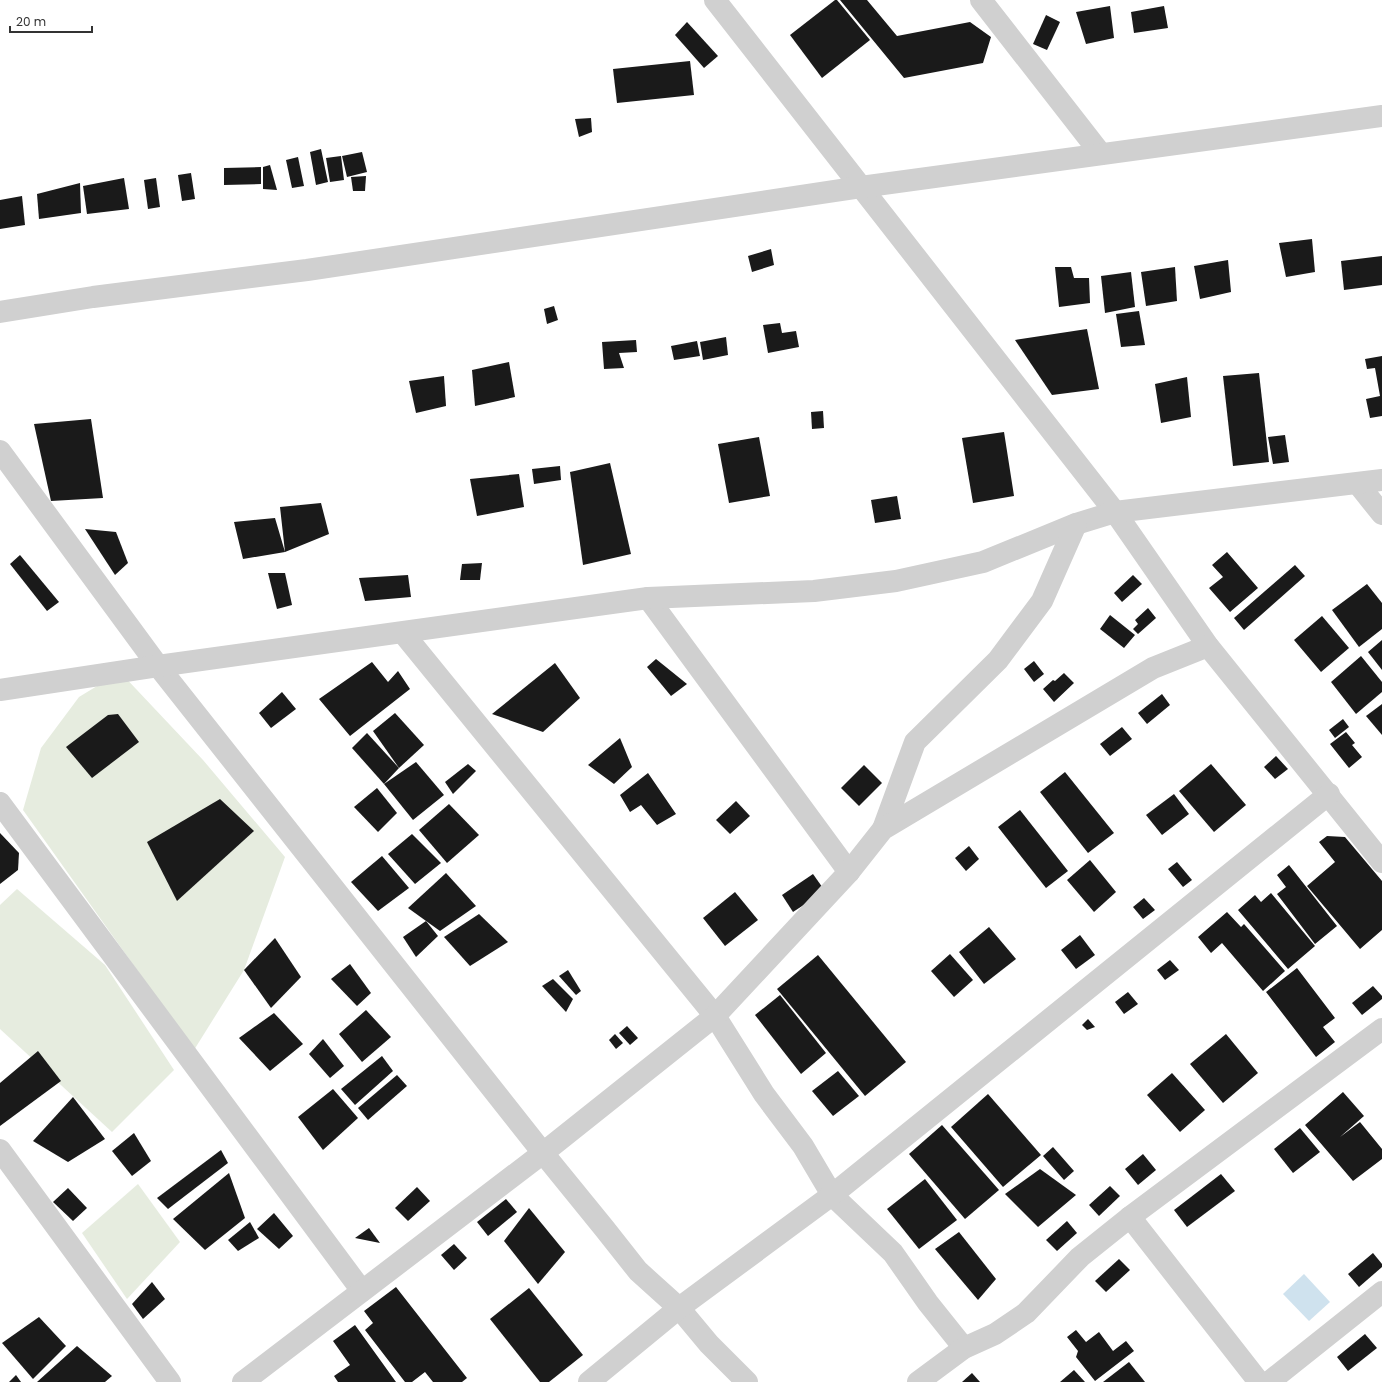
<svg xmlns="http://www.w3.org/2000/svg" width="1382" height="1382" viewBox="0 0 1382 1382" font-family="Poppins,sans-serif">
  <rect width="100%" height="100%" fill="#fff"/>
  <!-- green -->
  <g fill="#e6ecdf">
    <polygon points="120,672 203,760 285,857 244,970 194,1050 23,810 41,748 79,697"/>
    <polygon points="17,889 105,965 174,1070 112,1132 0,1029 0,905"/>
    <polygon points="138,1184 180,1242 127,1299 82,1233"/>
  </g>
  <!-- water -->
  <polygon fill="#cfe2ee" points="1304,1274 1330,1302 1309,1321 1283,1294"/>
  <!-- building -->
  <g fill="#1a1a1a">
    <polygon points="835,0 837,0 870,40 822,78 790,35"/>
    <polygon points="840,0 867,0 897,36 970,22 991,37 983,63 904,78"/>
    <polygon points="1110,6 1114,38 1086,44 1076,12"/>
    <polygon points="1164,6 1168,28 1134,33 1131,12"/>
    <polygon points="1046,15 1060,22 1047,50 1033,44"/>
    <polygon points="687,22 718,56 704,68 675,35"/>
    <polygon points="690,61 694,95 617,103 613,69"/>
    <polygon points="591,118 592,132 579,137 575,119"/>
    <polygon points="321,149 328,182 316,185 310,152"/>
    <polygon points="362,152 367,172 347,177 342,156"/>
    <polygon points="341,156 344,180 330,182 326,158"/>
    <polygon points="298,157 304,186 292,188 286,160"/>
    <polygon points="270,165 277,190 263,189 263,167"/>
    <polygon points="261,167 261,184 224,185 224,168"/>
    <polygon points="191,173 195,199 182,201 178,175"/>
    <polygon points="366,176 365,191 353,191 351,177"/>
    <polygon points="124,178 129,209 87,214 83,186"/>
    <polygon points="156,178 160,207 148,209 144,180"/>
    <polygon points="80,183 81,213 39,219 37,194"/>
    <polygon points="22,196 25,225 0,229 0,200"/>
    <polygon points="1312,239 1315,272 1286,277 1279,243"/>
    <polygon points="771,249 774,265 752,272 748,256"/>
    <polygon points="1382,256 1382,285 1344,290 1341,261"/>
    <polygon points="1228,260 1231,292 1200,299 1194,266"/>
    <polygon points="1055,267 1071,267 1074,278 1089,278 1090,303 1059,307"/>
    <polygon points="1175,267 1177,301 1146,306 1141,272"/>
    <polygon points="1131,272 1135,307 1105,313 1101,276"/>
    <polygon points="554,306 558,320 547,324 544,309"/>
    <polygon points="1139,311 1145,345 1121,347 1116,314"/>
    <polygon points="780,323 782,333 796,331 799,347 768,353 763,325"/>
    <polygon points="1087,329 1099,389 1052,395 1015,340"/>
    <polygon points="726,337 728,355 703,360 700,342"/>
    <polygon points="636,340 637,352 619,353 624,368 604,369 602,342"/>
    <polygon points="697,341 700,356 674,360 671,346"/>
    <polygon points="1382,356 1382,416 1370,418 1366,399 1380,396 1375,368 1367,369 1365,359"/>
    <polygon points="509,362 515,397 475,406 472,370"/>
    <polygon points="1259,373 1269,462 1233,466 1223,376"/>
    <polygon points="444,376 446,406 416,413 409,381"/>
    <polygon points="1187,377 1191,417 1161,423 1155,384"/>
    <polygon points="823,411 824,428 812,429 811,412"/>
    <polygon points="91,419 103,498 51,501 34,424"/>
    <polygon points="1004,432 1014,496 973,503 962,438"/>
    <polygon points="1285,435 1289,462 1273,464 1268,437"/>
    <polygon points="759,437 770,496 729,503 718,444"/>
    <polygon points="610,463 631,554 583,565 570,472"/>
    <polygon points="560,466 561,480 534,484 532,469"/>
    <polygon points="519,474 524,507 477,516 470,479"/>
    <polygon points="897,496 901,519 875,523 871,500"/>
    <polygon points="321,503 329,534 285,552 243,559 234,522 275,518 285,552 280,507"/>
    <polygon points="85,529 116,532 128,563 115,575"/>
    <polygon points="1227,552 1258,588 1230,612 1209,588 1223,577 1212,565"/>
    <polygon points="20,555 59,602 47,611 10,564"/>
    <polygon points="482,563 480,580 460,580 462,564"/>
    <polygon points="1295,565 1305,576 1244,630 1234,618"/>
    <polygon points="268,573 285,573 292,605 277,609"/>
    <polygon points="408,575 411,597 365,601 359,578"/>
    <polygon points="1133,575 1142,584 1122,602 1114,593"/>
    <polygon points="1367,584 1382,603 1382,629 1359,647 1332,610"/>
    <polygon points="1148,608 1156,618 1138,634 1133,629 1138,624 1135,620"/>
    <polygon points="1110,615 1135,635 1124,648 1100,629"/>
    <polygon points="1322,616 1349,648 1321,672 1294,640"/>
    <polygon points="1382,640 1382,670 1368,652"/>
    <polygon points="1361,656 1382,682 1382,692 1356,714 1331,682"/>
    <polygon points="656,659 687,684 671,696 647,667"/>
    <polygon points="1034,661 1044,674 1034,682 1024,669"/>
    <polygon points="372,662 388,682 398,671 410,689 350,736 319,699"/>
    <polygon points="555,663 580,698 543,732 492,714"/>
    <polygon points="1064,673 1074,683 1054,702 1043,689 1053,680 1055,681"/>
    <polygon points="282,692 296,709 271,728 259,713"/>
    <polygon points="1162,694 1170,705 1147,724 1138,713"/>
    <polygon points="1382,704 1382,735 1366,716"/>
    <polygon points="395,713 424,745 399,768 373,731"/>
    <polygon points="118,714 139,742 92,778 66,747 108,715"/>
    <polygon points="1343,719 1349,727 1335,738 1329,730"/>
    <polygon points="1122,727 1132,739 1110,756 1100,744"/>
    <polygon points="1346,732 1355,743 1352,745 1362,757 1349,768 1330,744"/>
    <polygon points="367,733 399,768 384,784 352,748"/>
    <polygon points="620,738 632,767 614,784 588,765"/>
    <polygon points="1276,756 1288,769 1275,779 1264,767"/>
    <polygon points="416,762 444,795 413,820 384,784"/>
    <polygon points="468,764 476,771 453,794 445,782"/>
    <polygon points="1211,764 1246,805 1214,832 1179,791"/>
    <polygon points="864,765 882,783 859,806 841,788"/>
    <polygon points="1065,772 1114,833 1088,853 1040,792"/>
    <polygon points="648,773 676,814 657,825 641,805 630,812 620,795"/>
    <polygon points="377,788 397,813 378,832 354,807"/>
    <polygon points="1174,794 1189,814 1162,835 1146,815"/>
    <polygon points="220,799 254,831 177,901 147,842"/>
    <polygon points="736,801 750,816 730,834 716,820"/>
    <polygon points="449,804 479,835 447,863 419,830"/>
    <polygon points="1020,810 1068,871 1046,888 998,827"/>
    <polygon points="0,833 19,853 18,870 0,884"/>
    <polygon points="412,834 441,863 415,884 388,854"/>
    <polygon points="1327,836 1345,837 1382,881 1382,930 1360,949 1307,886 1335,862 1319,842"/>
    <polygon points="969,846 979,859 966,871 955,858"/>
    <polygon points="382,856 409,888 378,911 351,882"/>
    <polygon points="1090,860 1116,892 1094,912 1067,880"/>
    <polygon points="1177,862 1192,880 1183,887 1168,869"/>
    <polygon points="1289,865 1337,926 1315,944 1277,894 1286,887 1277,875"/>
    <polygon points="446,873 476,906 440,931 408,908"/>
    <polygon points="813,874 825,891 793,912 782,895"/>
    <polygon points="735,892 758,920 725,946 703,918"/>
    <polygon points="1271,893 1315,946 1288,969 1238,910 1255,895 1261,902"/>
    <polygon points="1144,898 1155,910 1143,919 1133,907"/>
    <polygon points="1227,912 1241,927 1244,924 1285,971 1263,991 1222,943 1211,953 1198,937"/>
    <polygon points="479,914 508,942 470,966 444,937"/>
    <polygon points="426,921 438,936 416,957 403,937"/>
    <polygon points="989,927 1016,959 984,984 959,952"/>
    <polygon points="1080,935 1095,955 1076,969 1061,950"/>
    <polygon points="275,938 301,977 271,1008 244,970"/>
    <polygon points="950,954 973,980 954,997 931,971"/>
    <polygon points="818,955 906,1062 865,1096 777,989"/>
    <polygon points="1170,960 1179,970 1165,980 1157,970"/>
    <polygon points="350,964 371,993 357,1006 331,979"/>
    <polygon points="1297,968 1335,1018 1323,1027 1335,1042 1316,1057 1266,992"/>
    <polygon points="568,970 581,991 576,995 559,976"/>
    <polygon points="553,979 573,999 566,1012 542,986"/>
    <polygon points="1373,986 1382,996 1382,999 1362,1015 1352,1003"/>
    <polygon points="1128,992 1138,1004 1124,1014 1115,1002"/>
    <polygon points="780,995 826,1053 801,1074 755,1015"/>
    <polygon points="366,1010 391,1037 362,1062 339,1034"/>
    <polygon points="274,1013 303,1044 270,1071 239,1038"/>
    <polygon points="1088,1019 1095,1027 1087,1030 1082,1025"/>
    <polygon points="627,1026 638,1038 630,1045 619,1033"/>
    <polygon points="615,1034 623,1043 616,1049 609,1040"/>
    <polygon points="1226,1034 1258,1073 1223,1103 1190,1064"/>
    <polygon points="323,1039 344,1066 330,1078 309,1054"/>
    <polygon points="38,1051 61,1081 0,1126 0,1083"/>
    <polygon points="382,1056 393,1071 355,1105 341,1089"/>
    <polygon points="838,1071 859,1096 833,1116 812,1091"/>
    <polygon points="1172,1073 1205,1110 1180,1132 1147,1095"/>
    <polygon points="397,1075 407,1086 368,1120 358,1108"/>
    <polygon points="333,1089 358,1118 323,1150 298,1117"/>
    <polygon points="1343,1092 1364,1116 1340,1137 1360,1122 1382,1149 1382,1159 1353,1181 1305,1125"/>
    <polygon points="988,1094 1041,1155 1003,1187 951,1127"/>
    <polygon points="73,1097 105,1139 68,1162 33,1141"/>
    <polygon points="942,1125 999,1190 965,1219 909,1154"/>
    <polygon points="1300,1128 1320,1152 1293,1173 1274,1149"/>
    <polygon points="134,1133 151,1161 132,1176 112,1151"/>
    <polygon points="1053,1147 1074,1171 1064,1180 1043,1156"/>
    <polygon points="221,1150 228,1163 168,1209 157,1198"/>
    <polygon points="1143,1154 1156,1170 1138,1185 1125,1169"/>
    <polygon points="1040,1169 1076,1195 1038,1227 1005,1194"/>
    <polygon points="229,1173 245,1218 205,1250 173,1219"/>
    <polygon points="1221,1174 1235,1191 1187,1227 1174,1210"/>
    <polygon points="925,1179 957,1220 919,1249 887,1209"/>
    <polygon points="1110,1186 1120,1196 1099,1216 1089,1205"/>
    <polygon points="417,1187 430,1201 408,1221 395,1208"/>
    <polygon points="68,1188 87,1208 73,1221 53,1202"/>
    <polygon points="506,1199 517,1212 488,1236 477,1222"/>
    <polygon points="529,1208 565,1252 538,1284 504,1241"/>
    <polygon points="274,1213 293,1236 279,1249 257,1229"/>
    <polygon points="1067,1221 1077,1233 1057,1251 1046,1240"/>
    <polygon points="250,1222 259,1238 238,1251 228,1240"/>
    <polygon points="369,1228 380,1243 355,1238"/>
    <polygon points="959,1232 996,1279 978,1300 935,1249"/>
    <polygon points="454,1244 467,1258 454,1270 441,1255"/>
    <polygon points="1373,1253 1382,1264 1382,1267 1359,1287 1348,1274"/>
    <polygon points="1119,1259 1130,1270 1106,1292 1095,1281"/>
    <polygon points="152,1282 165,1299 143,1319 132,1304"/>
    <polygon points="396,1287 467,1378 462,1382 433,1382 425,1372 412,1382 405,1382 365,1330 373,1323 364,1311"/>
    <polygon points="529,1288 583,1355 549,1382 540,1382 490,1319"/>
    <polygon points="39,1317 66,1346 33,1379 2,1343"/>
    <polygon points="355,1325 396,1382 338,1382 334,1376 350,1365 333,1341"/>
    <polygon points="1076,1330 1086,1342 1099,1332 1113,1351 1126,1341 1134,1351 1095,1381 1076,1357 1078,1351 1067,1337"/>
    <polygon points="1365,1334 1377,1348 1348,1371 1337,1357"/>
    <polygon points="77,1346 112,1376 105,1382 37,1382"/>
    <polygon points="1129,1362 1145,1382 1103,1382"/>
    <polygon points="1074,1370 1085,1382 1060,1382"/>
    <polygon points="972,1373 980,1382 962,1382"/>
    <polygon points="16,1375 21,1382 9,1382"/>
  </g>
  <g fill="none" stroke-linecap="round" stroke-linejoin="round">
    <!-- minor -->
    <g stroke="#d0d0d0" stroke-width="22">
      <polyline points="715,0 1115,512 1208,646 1382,862"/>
      <polyline points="981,0 1101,154"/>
      <polyline points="0,451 158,666 543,1153 604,1228 638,1271 679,1308 709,1344 747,1382"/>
      <polyline points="1358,484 1382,514"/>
      <polyline points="648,598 849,872"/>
      <polyline points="403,633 715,1016 764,1094 803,1146 832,1195 893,1253 928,1303 964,1348"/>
      <polyline points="0,690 158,666 648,598 814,591 896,581 983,562 1076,524 1115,512 1382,480"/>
      <polyline points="0,803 362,1291"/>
      <polyline points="883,829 915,742 998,660 1042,601 1076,524"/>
      <polyline points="0,1150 170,1382"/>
      <polyline points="1130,1217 1259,1382"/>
      <polyline points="243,1382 543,1153 715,1016 849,872 883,829 1153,668 1208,646"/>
      <polyline points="589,1382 679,1308 832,1195 1329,794"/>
      <polyline points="918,1382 964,1348 995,1334 1026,1313 1080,1257 1130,1217 1382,1029"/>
      <polyline points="1269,1382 1382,1292"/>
    </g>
    <!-- tertiary -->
    <polyline stroke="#d0d0d0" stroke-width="22" points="0,312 93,297 307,270 861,187 1382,116"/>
  </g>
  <!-- scale -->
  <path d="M10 26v6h82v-6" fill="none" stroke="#333333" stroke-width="2"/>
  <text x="16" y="26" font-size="12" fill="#333333" stroke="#ffffff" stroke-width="3" paint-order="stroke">20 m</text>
</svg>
